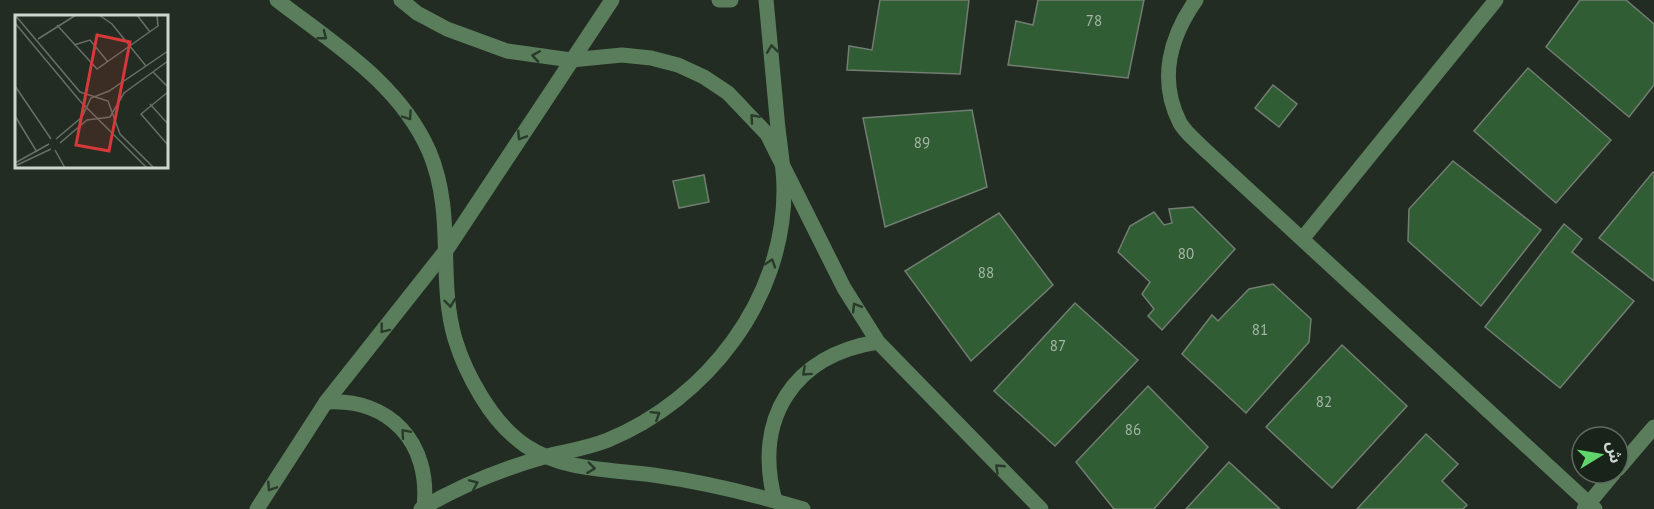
<svg xmlns="http://www.w3.org/2000/svg" width="1654" height="509" viewBox="0 0 1654 509" font-family="'PT Sans','Noto Sans Arabic',sans-serif">
  <rect width="100%" height="100%" fill="#222c22"/>
  <!-- building -->
  <g fill="#305d33" stroke="#727e72" stroke-width="1.5">
    <polygon points="880,0 969,0 960,74 847,70 849,46 872,50"/>
    <polygon points="1038,0 1144,0 1128,78 1008,65 1016,21 1033,25"/>
    <polygon points="1580,0 1626,0 1654,24 1654,85 1629,117 1546,47"/>
    <polygon points="1528,68 1611,140 1556,203 1474,131"/>
    <polygon points="1273,85 1297,104 1279,127 1255,108"/>
    <polygon points="972,110 987,187 885,227 863,118"/>
    <polygon points="1453,161 1541,230 1481,306 1408,241 1409,209"/>
    <polygon points="1653,172 1654,173 1654,281 1599,238"/>
    <polygon points="704,175 709,202 679,208 673,181"/>
    <polygon points="1193,207 1235,249 1162,330 1148,316 1154,309 1142,294 1150,282 1118,252 1130,226 1154,212 1164,225 1172,223 1169,209"/>
    <polygon points="999,213 1053,285 971,361 905,271"/>
    <polygon points="1564,224 1582,239 1572,252 1634,301 1560,388 1485,327"/>
    <polygon points="1273,284 1311,319 1309,342 1246,413 1182,354 1212,315 1218,321 1249,289"/>
    <polygon points="1075,303 1138,360 1055,446 994,391"/>
    <polygon points="1342,345 1407,406 1332,488 1266,427"/>
    <polygon points="1148,386 1208,447 1154,509 1114,509 1076,462"/>
    <polygon points="1426,434 1458,464 1442,481 1467,505 1463,509 1357,509"/>
    <polygon points="1229,462 1280,509 1186,509"/>
  </g>
  <g fill="none" stroke-linecap="round" stroke-linejoin="round">
    <!-- minor -->
    <g stroke="#5a7d5b" stroke-width="15">
      <path d="M277,0c57,44 122,83 152,151 27,63 8,127 26,188 6,20 15,39 26,57 12,20 26,37 45,50 38,25 83,23 127,29 51,7 100,19 150,34"/>
      <polyline points="401,0 417,13 447,29 507,51 571,60 622,55 651,58 678,65 704,77 728,93 767,134 844,288 878,342 1041,509"/>
      <polyline points="719,0 731,0"/>
      <path d="M1196,0c-26,37 -38,80 -16,123 5,9 15,17 22,24l393,362"/>
      <polyline points="1303,238 1496,0"/>
      <path d="M326,402c64,-4 105,41 98,105"/>
      <polyline points="1618,469 1654,427"/>
      <path d="M775,501c-22,-82 18,-146 103,-159"/>
      <polyline points="257,509 326,402 447,249 612,0"/>
      <path d="M421,509c38,-23 84,-41 126,-53 21,-5 41,-8 61,-16 99,-41 176,-140 176,-250 0,-24 -5,-48 -7,-72 -4,-40 -7,-79 -11,-118"/>
      <polyline points="1584,509 1614,473"/>
    </g>
  </g>
  <!-- one-way arrows -->
  <defs><path id="oneway-chevron" d="M-2-3.5L2.5 0L-2 3.5" fill="none" stroke-width="1.6" stroke-linecap="round" stroke-linejoin="round" transform="scale(1.5)"/></defs>
  <g stroke="#283a2a">
    <use href="#oneway-chevron" transform="translate(323 36) rotate(38)"/>
    <use href="#oneway-chevron" transform="translate(772 49) rotate(-97)"/>
    <use href="#oneway-chevron" transform="translate(536 56) rotate(-171)"/>
    <use href="#oneway-chevron" transform="translate(408 116) rotate(55)"/>
    <use href="#oneway-chevron" transform="translate(754 118) rotate(-131)"/>
    <use href="#oneway-chevron" transform="translate(521 136) rotate(123)"/>
    <use href="#oneway-chevron" transform="translate(771 263) rotate(-72)"/>
    <use href="#oneway-chevron" transform="translate(450 303) rotate(83)"/>
    <use href="#oneway-chevron" transform="translate(856 307) rotate(-122)"/>
    <use href="#oneway-chevron" transform="translate(384 329) rotate(128)"/>
    <use href="#oneway-chevron" transform="translate(806 372) rotate(138)"/>
    <use href="#oneway-chevron" transform="translate(656 415) rotate(-32)"/>
    <use href="#oneway-chevron" transform="translate(405 433) rotate(-131)"/>
    <use href="#oneway-chevron" transform="translate(591 468) rotate(7)"/>
    <use href="#oneway-chevron" transform="translate(999 468) rotate(-136)"/>
    <use href="#oneway-chevron" transform="translate(474 484) rotate(-23)"/>
    <use href="#oneway-chevron" transform="translate(271 487) rotate(123)"/>
  </g>
  <g text-anchor="middle" dominant-baseline="central" stroke-width="4.5" stroke-linejoin="round" paint-order="stroke">
    <!-- number labels -->
    <g font-size="15" fill="#a6b7a8">
      <text x="1094" y="20">78</text>
      <text x="922" y="142">89</text>
      <text x="1186" y="253">80</text>
      <text x="986" y="272">88</text>
      <text x="1260" y="329">81</text>
      <text x="1058" y="345">87</text>
      <text x="1324" y="401">82</text>
      <text x="1133" y="429">86</text>
    </g>
  </g>
  <!-- overview -->
  <g transform="translate(15 15)">
    <rect width="153" height="153" fill="#222c22"/>
    <path fill="none" stroke="#677067" stroke-width="1.5" d="M0,0l65,77 28,9 12,33 34,34M84,0l13,9 34,42M122,0l13,17M0,8l65,78 67,67M42,10l40,44 61,-43 -1,-11M23,24l38,-24M59,30l16,-5 18,22M138,57l15,15M0,71l36,53M153,77l-27,22 27,31M135,89l18,20M0,101l22,36M41,124l26,-22 9,-19 18,-7 59,-40M45,128l27,-23 23,-3 14,-24 44,-32M40,135l10,18M0,148l34,-19M0,151l36,-17"/>
    <path fill="#d53939" fill-opacity="0.15" stroke="#d53939" stroke-width="3" d="M82,20l33,7 -21,109 -33,-6z"/>
    <rect width="153" height="153" fill="none" stroke="#ced5cf" stroke-width="3"/>
  </g>
  <!-- north arrow -->
  <g transform="translate(1600 455) rotate(79)"><circle r="28" fill="#182319" stroke="#616a62" stroke-width="1.5"/>
  <path d="M0-4.5L10 22L0 15L-10 22Z" fill="#5fd56b"/>
  <text y="-9" font-size="16" font-weight="bold" text-anchor="middle" fill="#ced5cf">ش</text>
  </g>
</svg>
